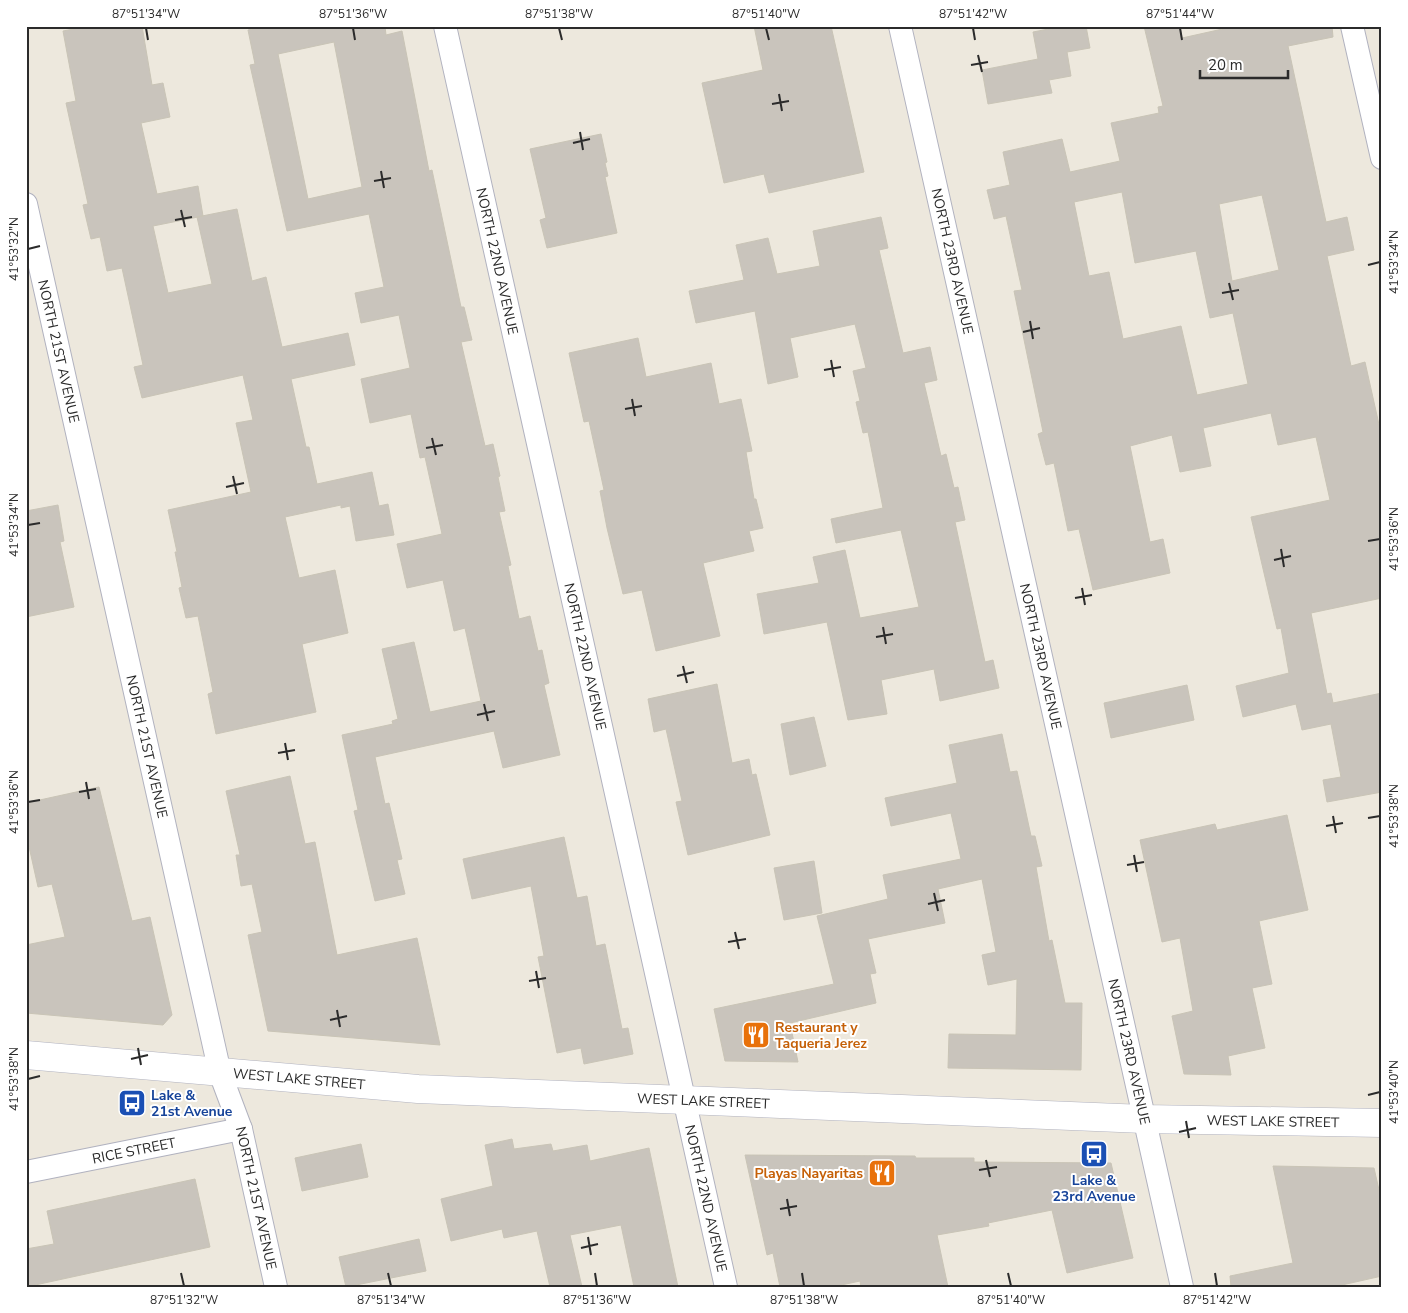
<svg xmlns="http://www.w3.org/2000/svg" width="1408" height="1313" viewBox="0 0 1408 1313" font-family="'Nunito Sans',sans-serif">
  <rect width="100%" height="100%" fill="#ede8dd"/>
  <!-- building -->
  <g fill="#c9c4bc" stroke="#c9c4b6" fill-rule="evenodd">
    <polygon points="90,26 142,26 152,85 163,83 170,117 141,123 157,194 198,186 203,216 153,226 168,293 212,284 197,217 237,209 252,281 266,277 282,347 348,333 355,365 291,379 306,447 309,447 317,484 372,472 379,506 388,504 394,535 356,541 350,506 341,508 341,505 285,517 299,578 335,570 348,633 302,644 316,712 216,734 208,694 213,692 198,616 186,618 179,588 182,587 175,552 177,552 168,510 251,492 236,423 253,420 243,375 142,398 134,367 143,365 122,268 107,271 100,237 91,239 83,205 88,204 66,103 76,101 63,31"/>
    <path d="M266,26h119l1,9 16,-4 27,140 3,-1 29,137h3l8,33 -11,2 24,104 8,-2 7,32 -2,1 7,34 -6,1 12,53 -3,1 11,53 11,-3 8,35 4,-1 7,33 -5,2 16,70 -57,13 -9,-37 -119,26 10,47 4,-1 13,56 -5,1 8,34 -30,7 -21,-90 4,-1 -16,-75 51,-11 -1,-3 6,-2 -16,-70 32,-7 16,70 51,-11 -16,-73 -11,3 -11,-51 -36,8 -10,-44 45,-10 -17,-77 -5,1 -9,-44 -41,9 -9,-44 49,-11 -11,-53 -38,8 -6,-30 29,-6 -15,-73 -82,17 -37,-166 5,-1 -7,-34zM334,42l28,145 -54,12 -30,-145z"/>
    <polygon points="754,26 831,26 864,172 769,193 764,174 724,183 702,83 763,70"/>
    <polygon points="1064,26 1086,26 1090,48 1067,52 1071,76 1049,80 1052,93 988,104 982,70 1038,59 1033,32"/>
    <path d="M1144,26h36l2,12 54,-12h96l1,11 -45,9 38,176 21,-5 7,33 -27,6 24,110 14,-4 17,76v160l-71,15 16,81 4,-1 2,10 49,-10v99l-55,10 -4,-22 18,-3 -10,-53 -29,6 -6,-26 -53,13 -7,-31 53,-13 -8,-45 -4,1 -26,-112 79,-17 -14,-63 -38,8 -7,-32 -68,15 8,38 -31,6 -8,-37 -42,11 20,96 13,-3 7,34 -77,17 -14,-61 -11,2 -14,-68 -8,2 -8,-31 5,-2 -29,-141 8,-1 -16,-74 -12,3 -7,-29 23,-5 -7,-33 59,-13 8,33 50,-11 -9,-38 48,-10 -1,-6 5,-1zM1122,192l13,71 61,-12 14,67 23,-5 15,71 -51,11 -16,-69 -58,13 -14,-67 -20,4 -15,-74zM1262,195l17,75 -47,11 -13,-77z"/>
    <polygon points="601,134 607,162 605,163 608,176 605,177 617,233 547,248 540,220 546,218 530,149"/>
    <polygon points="881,217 888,248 879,250 903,353 930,347 937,380 924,383 941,456 946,454 954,488 958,487 965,520 955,522 985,662 993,660 999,688 940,701 934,669 881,680 887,714 848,720 827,622 764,634 757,594 819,583 813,557 845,550 860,618 919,607 901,530 836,543 831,519 883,508 868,432 863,433 856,402 860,401 853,371 866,368 855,324 790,338 798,377 768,384 755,311 696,323 689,291 744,280 736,245 768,238 777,274 820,266 813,231"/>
    <polygon points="638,338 646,377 711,363 719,404 741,399 752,451 746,452 754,499 756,499 763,528 749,531 754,551 703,563 720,636 656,651 642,590 623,594 607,528 600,491 604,490 589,421 584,422 569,353"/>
    <polygon points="58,505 64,541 60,542 74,607 26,617 26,511"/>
    <polygon points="717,684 732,763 749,759 752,775 756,774 770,835 688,855 676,802 682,801 666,729 654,732 648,699"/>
    <polygon points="1187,685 1194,720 1111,738 1104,703"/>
    <polygon points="814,717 826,766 790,775 781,724"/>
    <polygon points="1002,734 1010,772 1017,771 1031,836 1035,836 1042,866 1036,867 1049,941 1052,940 1065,1003 1082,1003 1081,1070 948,1068 949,1034 1016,1035 1017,979 988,985 982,955 996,952 982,879 938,889 945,923 868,939 876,973 870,974 876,1003 790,1023 798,1062 725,1061 714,1009 834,984 817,916 888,899 883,875 961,859 951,813 891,826 885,798 957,783 949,745"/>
    <polygon points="290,776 305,844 315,842 337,955 417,938 440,1045 268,1031 248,935 262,932 252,884 241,886 236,855 240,855 226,791"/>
    <polygon points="99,787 132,921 150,917 172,1015 163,1025 26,1013 26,945 65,937 52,884 38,887 26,833 26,803"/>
    <polygon points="1287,815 1308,910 1259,921 1272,984 1252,988 1265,1048 1228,1056 1231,1075 1184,1074 1172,1016 1193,1011 1180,938 1162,942 1140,840 1215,824 1217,830"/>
    <polygon points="564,837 577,898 587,896 596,946 605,944 622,1029 628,1028 633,1054 584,1064 581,1048 557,1053 538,957 544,956 531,886 472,899 463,859"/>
    <polygon points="814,861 822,913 784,920 774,868"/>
    <polygon points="512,1139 514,1149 551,1144 553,1151 587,1145 590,1161 649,1148 678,1287 634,1287 621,1225 570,1235 582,1287 550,1287 537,1231 504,1238 502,1229 451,1241 441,1199 493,1186 485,1145"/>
    <polygon points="361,1144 368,1177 302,1191 295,1158"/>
    <polygon points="745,1155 915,1156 916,1158 974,1158 974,1162 1111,1163 1133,1258 1067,1273 1052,1210 988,1223 989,1226 937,1235 948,1287 861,1287 860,1281 832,1287 780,1287 773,1253 767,1255"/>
    <polygon points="1273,1166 1374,1168 1382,1203 1382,1276 1333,1287 1231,1287 1230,1276 1293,1263"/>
    <polygon points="195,1179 210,1247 26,1287 26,1249 54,1244 47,1211"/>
    <polygon points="419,1239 426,1271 346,1287 339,1257"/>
  </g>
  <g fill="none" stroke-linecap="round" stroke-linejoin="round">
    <!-- minor casing -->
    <g stroke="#b1b2bf" stroke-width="24">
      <g id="minor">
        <path id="s1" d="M445,26l281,1261"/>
        <path id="s2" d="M900,26l282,1261"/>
        <polyline points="1352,26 1382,158"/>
        <path id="s3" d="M26,204l194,869 21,56 35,158"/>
        <path id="s4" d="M26,1172l215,-43"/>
      </g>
    </g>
    <!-- secondary casing -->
    <g stroke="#b1b2bf" stroke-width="29">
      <g id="secondary">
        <path id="s5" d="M26,1055l392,34 726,30 238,4"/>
      </g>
    </g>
    <!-- minor -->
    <use href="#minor" stroke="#fff" stroke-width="22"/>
    <!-- secondary -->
    <use href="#secondary" stroke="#fff" stroke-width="28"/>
  </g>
  <!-- ticks -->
  <path fill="none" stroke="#2b2b2b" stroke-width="2" d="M146,28l2,12M353,28l2,12M559,28l3,12M766,28l3,12M973,28l2,12M1180,28l2,12M978,55l4,17M971,65l17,-3M779,94l3,17M772,104l17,-3M580,132l3,18M573,143l17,-4M381,171l3,17M374,181l17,-3M181,210l4,17M175,220l17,-3M28,249l12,-3M1368,265l12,-3M1229,283l4,17M1222,293l17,-3M1030,321l3,18M1023,332l17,-4M831,360l3,17M824,370l17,-3M632,399l3,17M625,409l17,-3M432,438l4,17M426,448l17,-3M233,476l4,18M226,487l18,-4M28,525l12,-2M1368,541l12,-2M1281,549l3,18M1274,560l17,-4M1082,588l3,17M1075,598l17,-3M883,627l3,17M876,637l17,-3M683,666l4,17M677,676l17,-4M484,704l4,17M477,715l18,-4M285,743l3,17M278,753l17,-3M86,782l3,17M79,792l17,-3M28,802l12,-2M1333,816l3,17M1368,818l12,-2M1326,826l17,-3M1134,855l3,17M1127,865l17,-3M934,893l4,18M928,904l17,-4M735,932l4,17M728,942l18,-3M536,971l3,17M529,981l17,-3M337,1010l3,17M330,1020l17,-4M138,1048l3,17M131,1059l17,-4M28,1079l12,-3M1368,1095l12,-3M1186,1121l3,17M1179,1132l17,-4M986,1160l4,17M979,1170l18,-3M787,1199l3,17M780,1209l17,-3M588,1237l3,18M581,1248l17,-4M181,1273l3,13M388,1273l3,13M595,1273l2,13M802,1273l2,13M1008,1273l3,13M1215,1273l2,13"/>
  <!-- icons -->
  <defs>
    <g id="restaurant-square" transform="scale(1.4375)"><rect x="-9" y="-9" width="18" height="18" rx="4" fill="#e8710a" stroke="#fff"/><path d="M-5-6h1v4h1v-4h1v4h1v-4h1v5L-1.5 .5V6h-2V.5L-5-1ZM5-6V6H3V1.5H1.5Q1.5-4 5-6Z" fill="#fff"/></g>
    <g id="bus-square" transform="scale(1.4375)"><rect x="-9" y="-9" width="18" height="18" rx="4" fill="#1a4fb4" stroke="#fff"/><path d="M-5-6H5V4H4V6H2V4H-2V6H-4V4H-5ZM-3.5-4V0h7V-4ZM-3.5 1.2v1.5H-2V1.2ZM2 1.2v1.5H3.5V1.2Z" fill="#fff"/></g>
  </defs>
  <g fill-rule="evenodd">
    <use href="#restaurant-square" x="756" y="1035"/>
    <use href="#bus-square" x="132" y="1103"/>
    <use href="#bus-square" x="1094" y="1154"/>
    <use href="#restaurant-square" x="882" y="1173"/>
  </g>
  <g text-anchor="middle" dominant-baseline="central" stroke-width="4" stroke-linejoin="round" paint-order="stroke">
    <!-- street labels -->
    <g font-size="14" fill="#2b2b2b" stroke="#fff">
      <text stroke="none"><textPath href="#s1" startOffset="241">NORTH 22ND AVENUE</textPath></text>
      <text stroke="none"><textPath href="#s2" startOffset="241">NORTH 23RD AVENUE</textPath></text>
      <text stroke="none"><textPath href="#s3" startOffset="151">NORTH 21ST AVENUE</textPath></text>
      <text stroke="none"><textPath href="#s2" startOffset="646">NORTH 23RD AVENUE</textPath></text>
      <text stroke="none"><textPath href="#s1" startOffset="646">NORTH 22ND AVENUE</textPath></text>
      <text stroke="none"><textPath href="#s3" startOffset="556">NORTH 21ST AVENUE</textPath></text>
      <text stroke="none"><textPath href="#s2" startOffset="1051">NORTH 23RD AVENUE</textPath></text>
      <text stroke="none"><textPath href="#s5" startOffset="274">WEST LAKE STREET</textPath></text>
      <text stroke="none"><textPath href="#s5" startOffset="679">WEST LAKE STREET</textPath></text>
      <text stroke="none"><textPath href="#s5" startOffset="1249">WEST LAKE STREET</textPath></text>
      <text stroke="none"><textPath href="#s4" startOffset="110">RICE STREET</textPath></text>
      <text stroke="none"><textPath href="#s3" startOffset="1021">NORTH 21ST AVENUE</textPath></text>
      <text stroke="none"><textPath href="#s1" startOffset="1201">NORTH 22ND AVENUE</textPath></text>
    </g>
    <!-- food labels -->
    <g font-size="14" font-weight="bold" fill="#c56008" stroke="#fff" text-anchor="start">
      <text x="775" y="1027">Restaurant y<tspan x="775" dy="16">Taqueria Jerez</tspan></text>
      <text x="863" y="1173" text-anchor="end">Playas Nayaritas</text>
    </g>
    <!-- transit labels -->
    <g font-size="14" font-weight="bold" fill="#164399" stroke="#fff" text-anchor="start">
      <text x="151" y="1095">Lake &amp;<tspan x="151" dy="16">21st Avenue</tspan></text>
      <text x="1094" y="1180" text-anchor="middle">Lake &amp;<tspan x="1094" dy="16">23rd Avenue</tspan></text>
    </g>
  </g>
  <!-- border -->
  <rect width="1408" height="1313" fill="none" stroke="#ffffff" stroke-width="55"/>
  <!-- scale -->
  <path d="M1200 70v8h88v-8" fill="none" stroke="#2b2b2b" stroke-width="2.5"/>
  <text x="1208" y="70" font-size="15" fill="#2b2b2b" stroke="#ffffff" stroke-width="4" paint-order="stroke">20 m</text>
  <rect x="28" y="28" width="1352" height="1258" fill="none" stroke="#2b2b2b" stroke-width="2"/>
  <g font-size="12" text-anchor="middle" fill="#2b2b2b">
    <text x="146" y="18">87°51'34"W</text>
    <text x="353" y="18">87°51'36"W</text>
    <text x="559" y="18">87°51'38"W</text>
    <text x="766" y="18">87°51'40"W</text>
    <text x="973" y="18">87°51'42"W</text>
    <text x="1180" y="18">87°51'44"W</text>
    <text transform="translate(14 249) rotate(-90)" y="4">41°53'32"N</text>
    <text transform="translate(1394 262) rotate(-90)" y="4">41°53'34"N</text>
    <text transform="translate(14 525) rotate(-90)" y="4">41°53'34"N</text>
    <text transform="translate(1394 539) rotate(-90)" y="4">41°53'36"N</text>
    <text transform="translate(14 802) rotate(-90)" y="4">41°53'36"N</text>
    <text transform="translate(1394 816) rotate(-90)" y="4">41°53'38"N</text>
    <text transform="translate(14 1079) rotate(-90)" y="4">41°53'38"N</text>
    <text transform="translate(1394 1092) rotate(-90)" y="4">41°53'40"N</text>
    <text x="184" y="1304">87°51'32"W</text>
    <text x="391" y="1304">87°51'34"W</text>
    <text x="597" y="1304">87°51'36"W</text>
    <text x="804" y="1304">87°51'38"W</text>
    <text x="1011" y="1304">87°51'40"W</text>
    <text x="1217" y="1304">87°51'42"W</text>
  </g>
</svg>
